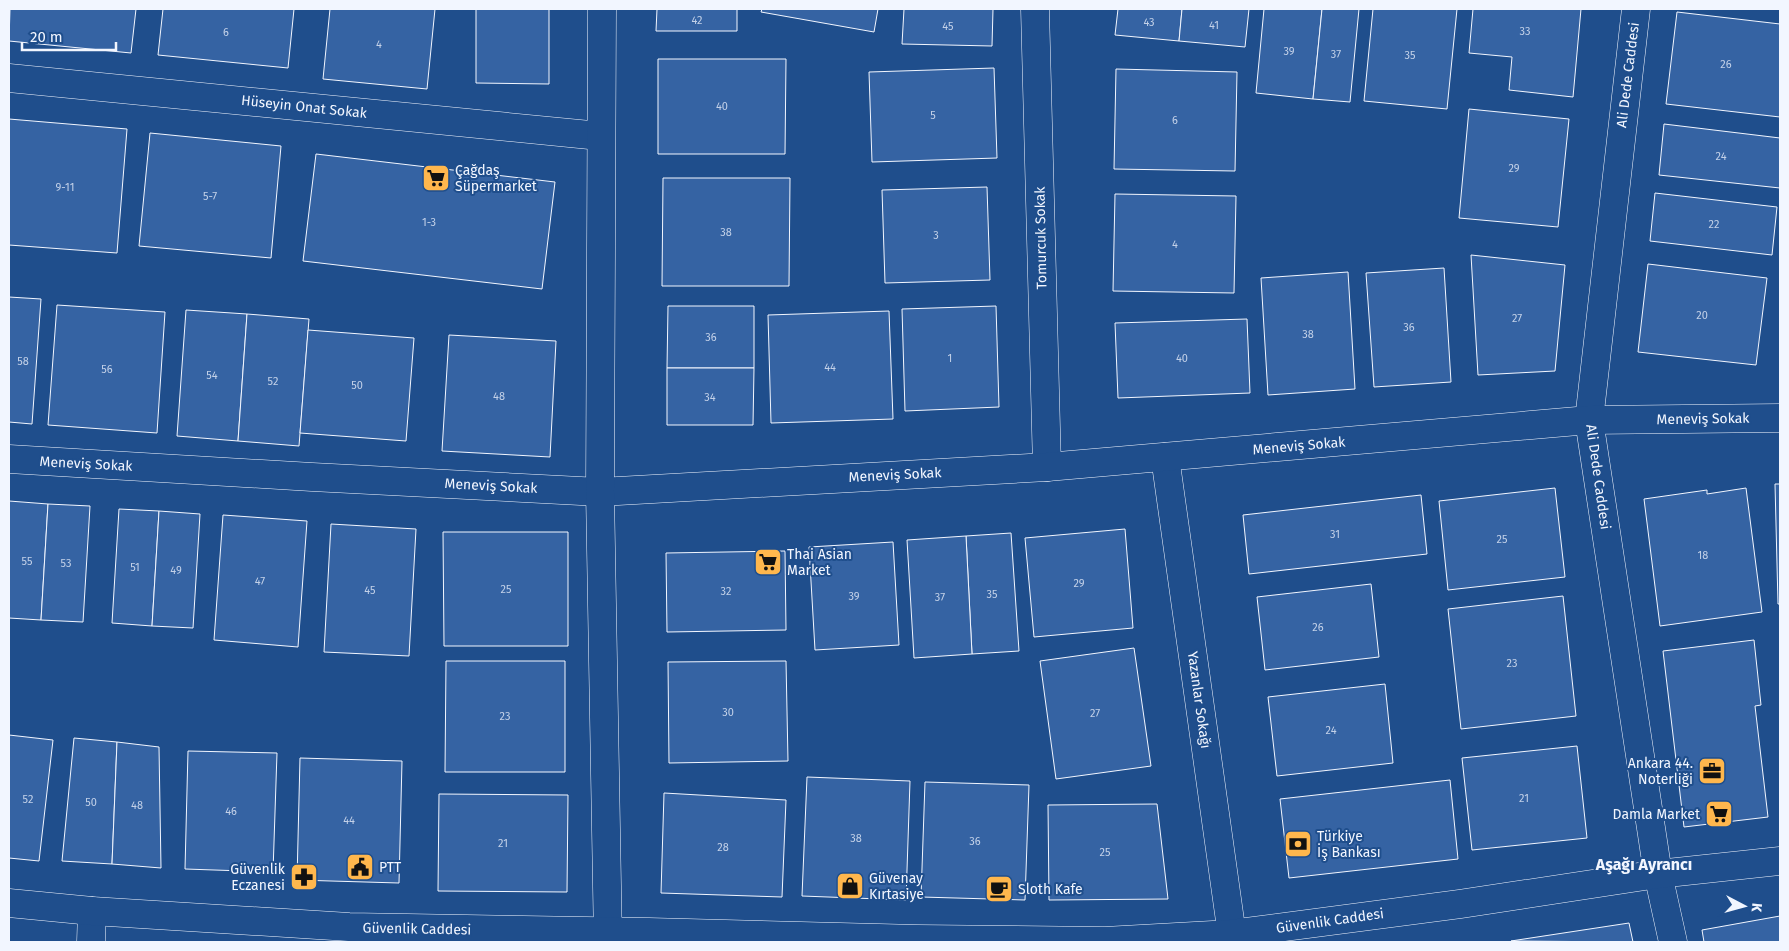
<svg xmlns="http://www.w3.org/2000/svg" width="1789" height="951" viewBox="0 0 1789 951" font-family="'Fira Sans',sans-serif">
  <rect width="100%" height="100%" fill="#1f4e8c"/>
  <!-- building -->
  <g fill="#3563a3" stroke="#f2f6ff">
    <polygon points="10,9 136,9 131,53 9,41"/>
    <polygon points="163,9 294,9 288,68 158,55"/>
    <polygon points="330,9 435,9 427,89 323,79"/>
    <polygon points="476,9 549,9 549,84 476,83"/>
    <polygon points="657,9 737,9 737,31 656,31"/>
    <polygon points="762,9 878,9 874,32 761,12"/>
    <polygon points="904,9 993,9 992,46 902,44"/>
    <polygon points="1118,9 1182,9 1179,41 1115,35"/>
    <polygon points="1182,9 1249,9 1245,47 1179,41"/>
    <polygon points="1264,9 1322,9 1313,99 1256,93"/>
    <polygon points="1322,9 1359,9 1350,102 1313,99"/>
    <polygon points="1373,9 1457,9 1447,109 1364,101"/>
    <polygon points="1473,9 1581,9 1573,97 1509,90 1512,57 1469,53"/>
    <polygon points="1677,12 1780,24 1780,117 1666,104"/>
    <polygon points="658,59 786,59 785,154 658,154"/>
    <polygon points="994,68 997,158 872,162 869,72"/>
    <polygon points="1116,69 1237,72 1235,171 1114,169"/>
    <polygon points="1469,109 1569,119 1558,227 1459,218"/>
    <polygon points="9,119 127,129 117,253 9,245"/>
    <polygon points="1664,124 1780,138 1780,188 1659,175"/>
    <polygon points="150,133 281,146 271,258 139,246"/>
    <polygon points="316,154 555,182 542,289 303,261"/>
    <polygon points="663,178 790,178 789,286 662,286"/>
    <polygon points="987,187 990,280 885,283 882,190"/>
    <polygon points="1655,193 1777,207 1772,255 1650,241"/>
    <polygon points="1115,194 1236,196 1234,293 1113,291"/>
    <polygon points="1471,255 1565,265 1555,371 1478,375"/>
    <polygon points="1648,264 1767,278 1756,365 1638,352"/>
    <polygon points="1444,268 1451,382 1374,387 1366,273"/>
    <polygon points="1348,272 1355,389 1268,395 1261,278"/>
    <polygon points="9,297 41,299 32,424 9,422"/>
    <polygon points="57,305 165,312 157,433 48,425"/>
    <polygon points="668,306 754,306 754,368 667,368"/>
    <polygon points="996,306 999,407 905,411 902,309"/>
    <polygon points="186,310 247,314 238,441 177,436"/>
    <polygon points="889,311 893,419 771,423 768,315"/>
    <polygon points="247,314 309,319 299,446 238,441"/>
    <polygon points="1247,319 1250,393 1118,398 1115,323"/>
    <polygon points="308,330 414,338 406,441 300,433"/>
    <polygon points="449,335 556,341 550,457 442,451"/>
    <polygon points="667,368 754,368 753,425 667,425"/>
    <polygon points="1775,484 1780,484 1780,604 1778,604"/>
    <polygon points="1555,488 1565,577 1448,590 1439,501"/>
    <polygon points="1746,488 1762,612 1660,626 1644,499 1707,490 1707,494"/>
    <polygon points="1421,495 1427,554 1249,574 1243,515"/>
    <polygon points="9,501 48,504 41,620 9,618"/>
    <polygon points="48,504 90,506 83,622 41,620"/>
    <polygon points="119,509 159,511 152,626 112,623"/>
    <polygon points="159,511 200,514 193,628 152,626"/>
    <polygon points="223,515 307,521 298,647 214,640"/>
    <polygon points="331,524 416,529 409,656 324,652"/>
    <polygon points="1125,529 1133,628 1034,637 1025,538"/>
    <polygon points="443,532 568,532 568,646 444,646"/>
    <polygon points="1011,533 1019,651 972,654 966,536"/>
    <polygon points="966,536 972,654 914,658 907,540"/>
    <polygon points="893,542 899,645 815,650 809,547"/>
    <polygon points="785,551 786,630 667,632 666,553"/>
    <polygon points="1371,584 1379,657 1265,670 1257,597"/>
    <polygon points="1563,596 1576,716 1461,729 1448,609"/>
    <polygon points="1754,640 1761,705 1755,706 1768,817 1684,827 1663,651"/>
    <polygon points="1134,648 1151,766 1056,779 1040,661"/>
    <polygon points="446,661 565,661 565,772 445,772"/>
    <polygon points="786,661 788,761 669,763 668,662"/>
    <polygon points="1385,684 1393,763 1277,776 1268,697"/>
    <polygon points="9,735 53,740 39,861 9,858"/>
    <polygon points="74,738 117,742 112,864 62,861"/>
    <polygon points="117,742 159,747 161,868 112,864"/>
    <polygon points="1577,746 1587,838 1472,850 1462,758"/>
    <polygon points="188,751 277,753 273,872 185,869"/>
    <polygon points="300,758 402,761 399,883 297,880"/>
    <polygon points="807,777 910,781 906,900 802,896"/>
    <polygon points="1450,780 1458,859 1289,878 1280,799"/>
    <polygon points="925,782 1029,785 1025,900 921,897"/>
    <polygon points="664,793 786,800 782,897 661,893"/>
    <polygon points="439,794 568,795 567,892 438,891"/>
    <polygon points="1157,804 1168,899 1049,900 1048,805"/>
    <polygon points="1780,916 1780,942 1704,942 1702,930"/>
    <polygon points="1629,923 1633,942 1511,941"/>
  </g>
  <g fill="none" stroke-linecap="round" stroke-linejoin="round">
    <!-- minor casing -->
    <g stroke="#f2f6ff" stroke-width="29">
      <g id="minor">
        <polyline points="1035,9 1047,467"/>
        <polyline points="1636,9 1589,420 1658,874 1673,942"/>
        <polyline points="9,78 600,136"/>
        <polyline points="1165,457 1233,942"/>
        <polyline points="9,459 312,477 600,492 1047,467 1589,420 1780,418"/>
        <polyline points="91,942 92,911"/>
      </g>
    </g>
    <!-- major casing -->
    <g stroke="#f2f6ff" stroke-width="29">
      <g id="major">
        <polyline points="602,9 600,492 608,942"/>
        <polyline points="9,903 92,911 349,927 649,932 918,939 1105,941 1231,934 1460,904 1658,874 1780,861"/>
      </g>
    </g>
    <!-- minor -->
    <use href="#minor" stroke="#1f4e8c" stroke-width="28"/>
    <!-- major -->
    <use href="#major" stroke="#1f4e8c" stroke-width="28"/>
  </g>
  <!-- icons -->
  <defs>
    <g id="supermarket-square" transform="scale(1.4375)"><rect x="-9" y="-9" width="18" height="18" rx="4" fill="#ffb74d" stroke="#1f4e8c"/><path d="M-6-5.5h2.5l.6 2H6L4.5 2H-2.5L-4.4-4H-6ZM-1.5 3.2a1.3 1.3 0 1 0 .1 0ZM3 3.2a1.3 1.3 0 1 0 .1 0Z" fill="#111"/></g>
    <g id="office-square" transform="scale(1.4375)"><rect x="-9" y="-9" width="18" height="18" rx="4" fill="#ffb74d" stroke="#1f4e8c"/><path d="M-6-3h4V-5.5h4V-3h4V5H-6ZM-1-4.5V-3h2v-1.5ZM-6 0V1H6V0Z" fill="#111"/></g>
    <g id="bank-square" transform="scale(1.4375)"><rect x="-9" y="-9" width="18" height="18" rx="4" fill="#ffb74d" stroke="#1f4e8c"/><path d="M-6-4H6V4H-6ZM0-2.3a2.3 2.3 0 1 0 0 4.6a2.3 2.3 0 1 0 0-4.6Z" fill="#111"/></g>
    <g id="civic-square" transform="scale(1.4375)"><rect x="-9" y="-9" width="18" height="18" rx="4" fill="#ffb74d" stroke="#1f4e8c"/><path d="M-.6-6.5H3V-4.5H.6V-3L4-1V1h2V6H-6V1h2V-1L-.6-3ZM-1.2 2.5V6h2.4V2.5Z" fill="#111"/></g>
    <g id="pharmacy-square" transform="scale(1.4375)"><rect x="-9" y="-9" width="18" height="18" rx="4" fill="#ffb74d" stroke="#1f4e8c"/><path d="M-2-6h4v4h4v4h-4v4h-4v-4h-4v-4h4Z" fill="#111"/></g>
    <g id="shop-square" transform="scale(1.4375)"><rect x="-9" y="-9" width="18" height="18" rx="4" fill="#ffb74d" stroke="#1f4e8c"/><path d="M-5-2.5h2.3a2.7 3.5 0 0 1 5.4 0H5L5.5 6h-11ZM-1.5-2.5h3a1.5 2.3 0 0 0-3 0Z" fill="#111"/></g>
    <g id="cafe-square" transform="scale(1.4375)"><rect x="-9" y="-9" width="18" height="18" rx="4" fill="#ffb74d" stroke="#1f4e8c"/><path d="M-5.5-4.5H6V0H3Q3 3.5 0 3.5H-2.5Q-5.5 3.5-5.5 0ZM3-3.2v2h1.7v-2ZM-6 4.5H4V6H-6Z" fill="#111"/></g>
  </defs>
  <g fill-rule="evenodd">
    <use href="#supermarket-square" x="436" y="178"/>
    <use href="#supermarket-square" x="768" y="562"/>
    <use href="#office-square" x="1712" y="771"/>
    <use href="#supermarket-square" x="1719" y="814"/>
    <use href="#bank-square" x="1298" y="844"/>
    <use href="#civic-square" x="360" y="867"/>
    <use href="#pharmacy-square" x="304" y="877"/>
    <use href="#shop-square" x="850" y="886"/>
    <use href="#cafe-square" x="999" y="889"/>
  </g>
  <g text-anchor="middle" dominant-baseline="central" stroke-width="4" stroke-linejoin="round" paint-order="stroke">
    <!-- number labels -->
    <g font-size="11" fill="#c3d1e8">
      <text x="697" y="20">42</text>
      <text x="1149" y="22">43</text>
      <text x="1214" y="25">41</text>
      <text x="948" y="26">45</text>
      <text x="1525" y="31">33</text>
      <text x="226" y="32">6</text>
      <text x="379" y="44">4</text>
      <text x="1289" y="51">39</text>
      <text x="1336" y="54">37</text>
      <text x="1410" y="55">35</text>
      <text x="1726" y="64">26</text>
      <text x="722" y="106">40</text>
      <text x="933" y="115">5</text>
      <text x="1175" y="120">6</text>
      <text x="1721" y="156">24</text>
      <text x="1514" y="168">29</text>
      <text x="65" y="187">9-11</text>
      <text x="210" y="196">5-7</text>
      <text x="429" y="222">1-3</text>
      <text x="1714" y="224">22</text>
      <text x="726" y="232">38</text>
      <text x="936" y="235">3</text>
      <text x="1175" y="244">4</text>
      <text x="1702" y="315">20</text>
      <text x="1517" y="318">27</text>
      <text x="1409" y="327">36</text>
      <text x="1308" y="334">38</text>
      <text x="711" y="337">36</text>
      <text x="950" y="358">1</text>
      <text x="1182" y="358">40</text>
      <text x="23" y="361">58</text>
      <text x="830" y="367">44</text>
      <text x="107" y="369">56</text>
      <text x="212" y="375">54</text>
      <text x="273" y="381">52</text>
      <text x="357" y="385">50</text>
      <text x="499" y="396">48</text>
      <text x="710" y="397">34</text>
      <text x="1335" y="534">31</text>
      <text x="1502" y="539">25</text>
      <text x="1703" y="555">18</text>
      <text x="27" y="561">55</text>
      <text x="66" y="563">53</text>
      <text x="135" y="567">51</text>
      <text x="176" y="570">49</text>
      <text x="260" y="581">47</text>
      <text x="1079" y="583">29</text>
      <text x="506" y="589">25</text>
      <text x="370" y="590">45</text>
      <text x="726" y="591">32</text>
      <text x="992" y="594">35</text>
      <text x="854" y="596">39</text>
      <text x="940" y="597">37</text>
      <text x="1318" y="627">26</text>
      <text x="1512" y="663">23</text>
      <text x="728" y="712">30</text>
      <text x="1095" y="713">27</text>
      <text x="505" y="716">23</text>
      <text x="1331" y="730">24</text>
      <text x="1524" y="798">21</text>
      <text x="28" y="799">52</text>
      <text x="91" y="802">50</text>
      <text x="137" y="805">48</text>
      <text x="231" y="811">46</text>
      <text x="349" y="820">44</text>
      <text x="856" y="838">38</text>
      <text x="975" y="841">36</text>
      <text x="503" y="843">21</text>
      <text x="723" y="847">28</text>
      <text x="1105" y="852">25</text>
    </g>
    <!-- street labels -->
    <g font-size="14" fill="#f2f6ff" stroke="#1f4e8c">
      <text transform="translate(1628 75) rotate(-83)">Ali Dede Caddesi</text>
      <text transform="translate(304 107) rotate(6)">Hüseyin Onat Sokak</text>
      <text transform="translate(1041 238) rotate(-91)">Tomurcuk Sokak</text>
      <text transform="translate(1703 419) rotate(-1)">Meneviş Sokak</text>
      <text transform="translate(1299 446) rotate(-5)">Meneviş Sokak</text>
      <text transform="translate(86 464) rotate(3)">Meneviş Sokak</text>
      <text transform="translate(895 475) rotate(-3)">Meneviş Sokak</text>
      <text transform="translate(1598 477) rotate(82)">Ali Dede Caddesi</text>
      <text transform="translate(491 486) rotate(3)">Meneviş Sokak</text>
      <text transform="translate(1199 700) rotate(82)">Yazanlar Sokağı</text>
      <text transform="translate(1330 921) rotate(-8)">Güvenlik Caddesi</text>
      <text transform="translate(417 929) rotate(1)">Güvenlik Caddesi</text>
    </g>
    <!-- poi labels -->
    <g font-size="14" fill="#f2f6ff" stroke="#1f4e8c" text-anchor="start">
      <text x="455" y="170">Çağdaş<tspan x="455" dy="16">Süpermarket</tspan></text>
      <text x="787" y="554">Thai Asian<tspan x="787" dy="16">Market</tspan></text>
      <text x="1693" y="763" text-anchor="end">Ankara 44.<tspan x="1693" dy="16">Noterliği</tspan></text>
      <text x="1700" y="814" text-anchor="end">Damla Market</text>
      <text x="1317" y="836">Türkiye<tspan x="1317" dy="16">İş Bankası</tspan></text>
      <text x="379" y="867">PTT</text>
      <text x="285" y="869" text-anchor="end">Güvenlik<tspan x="285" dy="16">Eczanesi</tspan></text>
      <text x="869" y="878">Güvenay<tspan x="869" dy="16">Kırtasiye</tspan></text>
      <text x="1018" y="889">Sloth Kafe</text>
    </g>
    <!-- quarter labels -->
    <g font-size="16" font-weight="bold" fill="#f2f6ff" stroke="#1f4e8c">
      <text x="1644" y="864">Aşağı Ayrancı</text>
    </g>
  </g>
  <!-- border -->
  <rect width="1789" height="951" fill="none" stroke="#f2f6ff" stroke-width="20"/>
  <!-- north arrow -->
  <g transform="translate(1744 906) rotate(96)" stroke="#1f4e8c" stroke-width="4" paint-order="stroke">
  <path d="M0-4L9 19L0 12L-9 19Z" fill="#f2f6ff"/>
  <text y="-8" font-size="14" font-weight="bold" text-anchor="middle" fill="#f2f6ff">K</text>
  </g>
  <!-- scale -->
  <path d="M22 42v8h94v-8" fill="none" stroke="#f2f6ff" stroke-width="2.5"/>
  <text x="30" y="42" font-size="15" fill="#f2f6ff" stroke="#1f4e8c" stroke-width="4" paint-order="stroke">20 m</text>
</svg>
